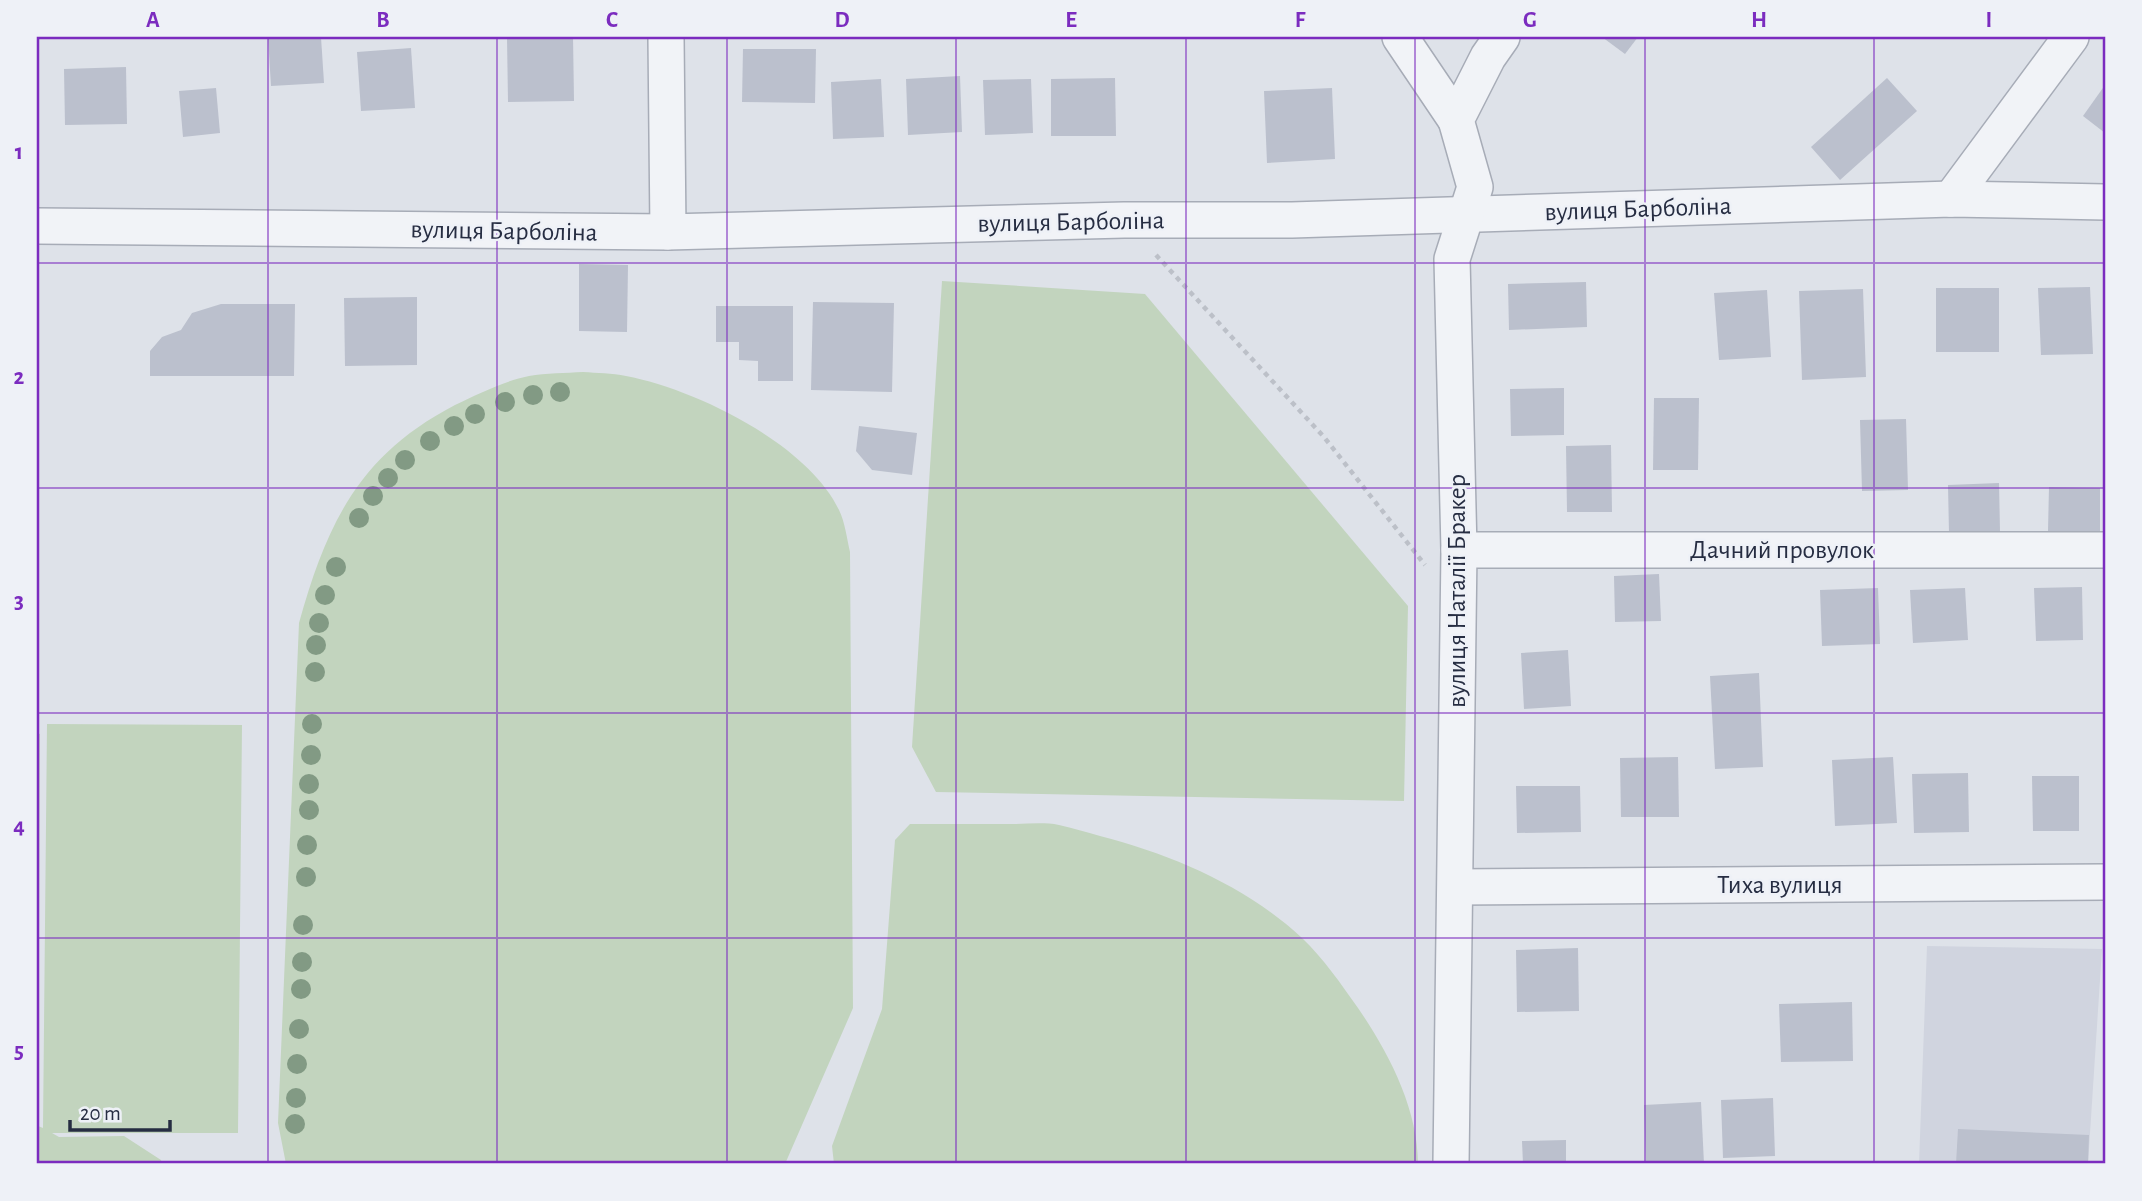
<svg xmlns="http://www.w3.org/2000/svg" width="2142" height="1201" viewBox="0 0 2142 1201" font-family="'Alegreya Sans',sans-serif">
  <rect width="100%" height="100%" fill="#dee2e9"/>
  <!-- built -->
  <polygon fill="#d0d4df" points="1927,946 2102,949 2088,1164 1919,1164"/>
  <!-- green -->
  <g fill="#c2d4be">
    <polygon points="942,281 1145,294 1408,606 1404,801 936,792 912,747"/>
    <path d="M583,372c14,1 29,1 43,4 69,13 182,68 213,134 6,12 8,29 11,42l3,456 -68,156h-499l-8,-41 21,-500c28,-100 60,-168 156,-218 23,-11 49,-24 74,-29 17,-3 37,-3 54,-4z"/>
    <polygon points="47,724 242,725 238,1133 52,1133 59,1137 124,1136 161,1160 162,1164 37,1164 37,733 40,734 38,1126 43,1128"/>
    <path d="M910,824c34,0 68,0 101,0 16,0 33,-2 48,1 14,3 27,7 41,11 73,19 146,50 202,102 22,21 39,46 56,70 31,45 60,101 60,156h-584l-2,-18 50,-137 13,-169z"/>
  </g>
  <!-- building -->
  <g fill="#bbc0cd">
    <polygon points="268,37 321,37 324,83 271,86"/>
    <polygon points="507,37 573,37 574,101 508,102"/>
    <polygon points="1602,37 1638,37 1625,54"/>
    <polygon points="411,48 415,108 361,111 357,52"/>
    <polygon points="743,49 816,49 815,103 742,102"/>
    <polygon points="126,67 127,124 65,125 64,69"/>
    <polygon points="960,76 962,132 908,135 906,79"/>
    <polygon points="1115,78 1116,136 1051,136 1051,79"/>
    <polygon points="1887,78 1917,111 1840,180 1811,147"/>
    <polygon points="881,79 884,137 833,139 831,82"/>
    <polygon points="1031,79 1033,133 985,135 983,80"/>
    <polygon points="2105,85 2105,133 2083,116"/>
    <polygon points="216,88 220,133 183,137 179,91"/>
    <polygon points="1332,88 1335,159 1267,163 1264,91"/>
    <polygon points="579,264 628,265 627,332 579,331"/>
    <polygon points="1586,282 1587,327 1509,330 1508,284"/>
    <polygon points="2090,287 2093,354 2041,355 2038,288"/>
    <rect x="1936" y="288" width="63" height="64"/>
    <polygon points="1863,289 1866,377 1802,380 1799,291"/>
    <polygon points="1767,290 1771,357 1719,360 1714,293"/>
    <polygon points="417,297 417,365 345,366 344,298"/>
    <polygon points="813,302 894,303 892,392 811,390"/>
    <polygon points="221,304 295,304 294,376 150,376 150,351 162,337 181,330 192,313"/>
    <polygon points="716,306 793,306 793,381 758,381 758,361 739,360 739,342 716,342"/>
    <polygon points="1564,388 1564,435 1511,436 1510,389"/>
    <polygon points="1654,398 1699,398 1698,470 1653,470"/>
    <polygon points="1906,419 1908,490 1862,491 1860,420"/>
    <polygon points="859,426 917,433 912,475 872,470 856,451"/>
    <polygon points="1611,445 1612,512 1567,512 1566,446"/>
    <polygon points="1999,483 2000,531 1949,533 1948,485"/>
    <polygon points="2049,487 2100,488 2100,531 2048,531"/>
    <polygon points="1659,574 1661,621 1615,622 1614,576"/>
    <polygon points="2082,587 2083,640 2036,641 2034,588"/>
    <polygon points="1878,588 1880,644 1822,646 1820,590"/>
    <polygon points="1965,588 1968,640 1913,643 1910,590"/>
    <polygon points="1568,650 1571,706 1524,709 1521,653"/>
    <polygon points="1759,673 1763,767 1715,769 1710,676"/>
    <polygon points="1678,757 1679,817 1621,817 1620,758"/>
    <polygon points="1893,757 1897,823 1835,826 1832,760"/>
    <polygon points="1968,773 1969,832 1914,833 1912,774"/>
    <polygon points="2032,776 2079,776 2079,831 2033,831"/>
    <polygon points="1516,786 1580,786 1581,832 1517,833"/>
    <polygon points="1578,948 1579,1011 1517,1012 1516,950"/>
    <polygon points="1852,1002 1853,1061 1781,1062 1779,1004"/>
    <polygon points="1773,1098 1775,1156 1723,1158 1721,1100"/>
    <polygon points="1701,1102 1704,1164 1646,1164 1644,1105"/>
    <polygon points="1958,1129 2089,1135 2088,1164 1956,1164"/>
    <polygon points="1566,1140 1566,1164 1523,1164 1522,1141"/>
  </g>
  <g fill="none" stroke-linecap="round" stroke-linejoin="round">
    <!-- minor casing -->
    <g stroke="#a7acb7" stroke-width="38">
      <g id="minor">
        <polyline points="666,37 668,232"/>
        <polyline points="1400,37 1456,120"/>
        <polyline points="1951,199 2071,37"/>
        <polyline points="37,226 668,232 1124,220 1292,220 1951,199 2105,202"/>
        <polyline points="1459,550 2105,550"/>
        <polyline points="1456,887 2105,882"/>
        <polyline points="1451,1164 1459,550 1452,259 1475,187 1456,120 1488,57 1502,37"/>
      </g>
    </g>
    <!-- path -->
    <polyline stroke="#bcc0c8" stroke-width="4.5" stroke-dasharray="5 5" stroke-linecap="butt" points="1156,255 1324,437 1425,565"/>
    <!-- minor -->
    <use href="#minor" stroke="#f1f3f7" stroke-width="35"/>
  </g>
  <!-- trees -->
  <g fill="#829a84">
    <circle cx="560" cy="392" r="10"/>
    <circle cx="533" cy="395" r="10"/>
    <circle cx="505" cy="402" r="10"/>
    <circle cx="475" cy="414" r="10"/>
    <circle cx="454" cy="426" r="10"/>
    <circle cx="430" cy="441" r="10"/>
    <circle cx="405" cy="460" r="10"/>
    <circle cx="388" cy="478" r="10"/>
    <circle cx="373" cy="496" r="10"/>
    <circle cx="359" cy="518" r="10"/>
    <circle cx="336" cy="567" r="10"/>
    <circle cx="325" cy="595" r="10"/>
    <circle cx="319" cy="623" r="10"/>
    <circle cx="316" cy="645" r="10"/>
    <circle cx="315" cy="672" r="10"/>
    <circle cx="312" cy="724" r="10"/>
    <circle cx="311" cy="755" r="10"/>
    <circle cx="309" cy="784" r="10"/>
    <circle cx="309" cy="810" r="10"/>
    <circle cx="307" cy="845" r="10"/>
    <circle cx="306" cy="877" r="10"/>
    <circle cx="303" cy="925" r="10"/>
    <circle cx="302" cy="962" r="10"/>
    <circle cx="301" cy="989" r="10"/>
    <circle cx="299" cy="1029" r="10"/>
    <circle cx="297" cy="1064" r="10"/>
    <circle cx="296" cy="1098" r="10"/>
    <circle cx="295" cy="1124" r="10"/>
  </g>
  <!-- grid -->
  <path fill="none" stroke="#7b2cbf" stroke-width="2" stroke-opacity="0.55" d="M268,37v1127M497,37v1127M727,37v1127M956,37v1127M1186,37v1127M1415,37v1127M1645,37v1127M1874,37v1127M37,263h2068M37,488h2068M37,713h2068M37,938h2068"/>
  <g text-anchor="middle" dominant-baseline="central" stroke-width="5" stroke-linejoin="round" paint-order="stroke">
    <!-- street labels -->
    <g font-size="26" fill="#262d42" stroke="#eef1f7">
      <text transform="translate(1638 209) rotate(-2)">вулиця Барболіна</text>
      <text transform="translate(1071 222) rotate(-1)">вулиця Барболіна</text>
      <text transform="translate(504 231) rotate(1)">вулиця Барболіна</text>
      <text x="1782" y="550">Дачний провулок</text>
      <text transform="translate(1457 591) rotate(-90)">вулиця Наталії Бракер</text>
      <text x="1780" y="885">Тиха вулиця</text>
    </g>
  </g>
  <!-- border -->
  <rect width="2142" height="1201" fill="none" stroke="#eef1f7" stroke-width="77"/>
  <!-- scale -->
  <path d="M70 1120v10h100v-10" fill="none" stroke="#262d42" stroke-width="3.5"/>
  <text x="80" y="1120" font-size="21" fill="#262d42" stroke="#eef1f7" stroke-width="5" paint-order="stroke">20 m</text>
  <rect x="38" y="38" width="2066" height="1124" fill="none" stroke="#7b2cbf" stroke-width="2.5"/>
  <g font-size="23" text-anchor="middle" font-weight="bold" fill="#7b2cbf">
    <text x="153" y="27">A</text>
    <text x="383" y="27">B</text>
    <text x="612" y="27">C</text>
    <text x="842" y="27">D</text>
    <text x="1071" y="27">E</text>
    <text x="1300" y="27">F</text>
    <text x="1530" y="27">G</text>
    <text x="1759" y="27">H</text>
    <text x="1989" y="27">I</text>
    <text x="19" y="159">1</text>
    <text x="19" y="384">2</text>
    <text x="19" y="608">3</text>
    <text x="19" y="833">4</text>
    <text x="19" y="1058">5</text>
  </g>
</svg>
